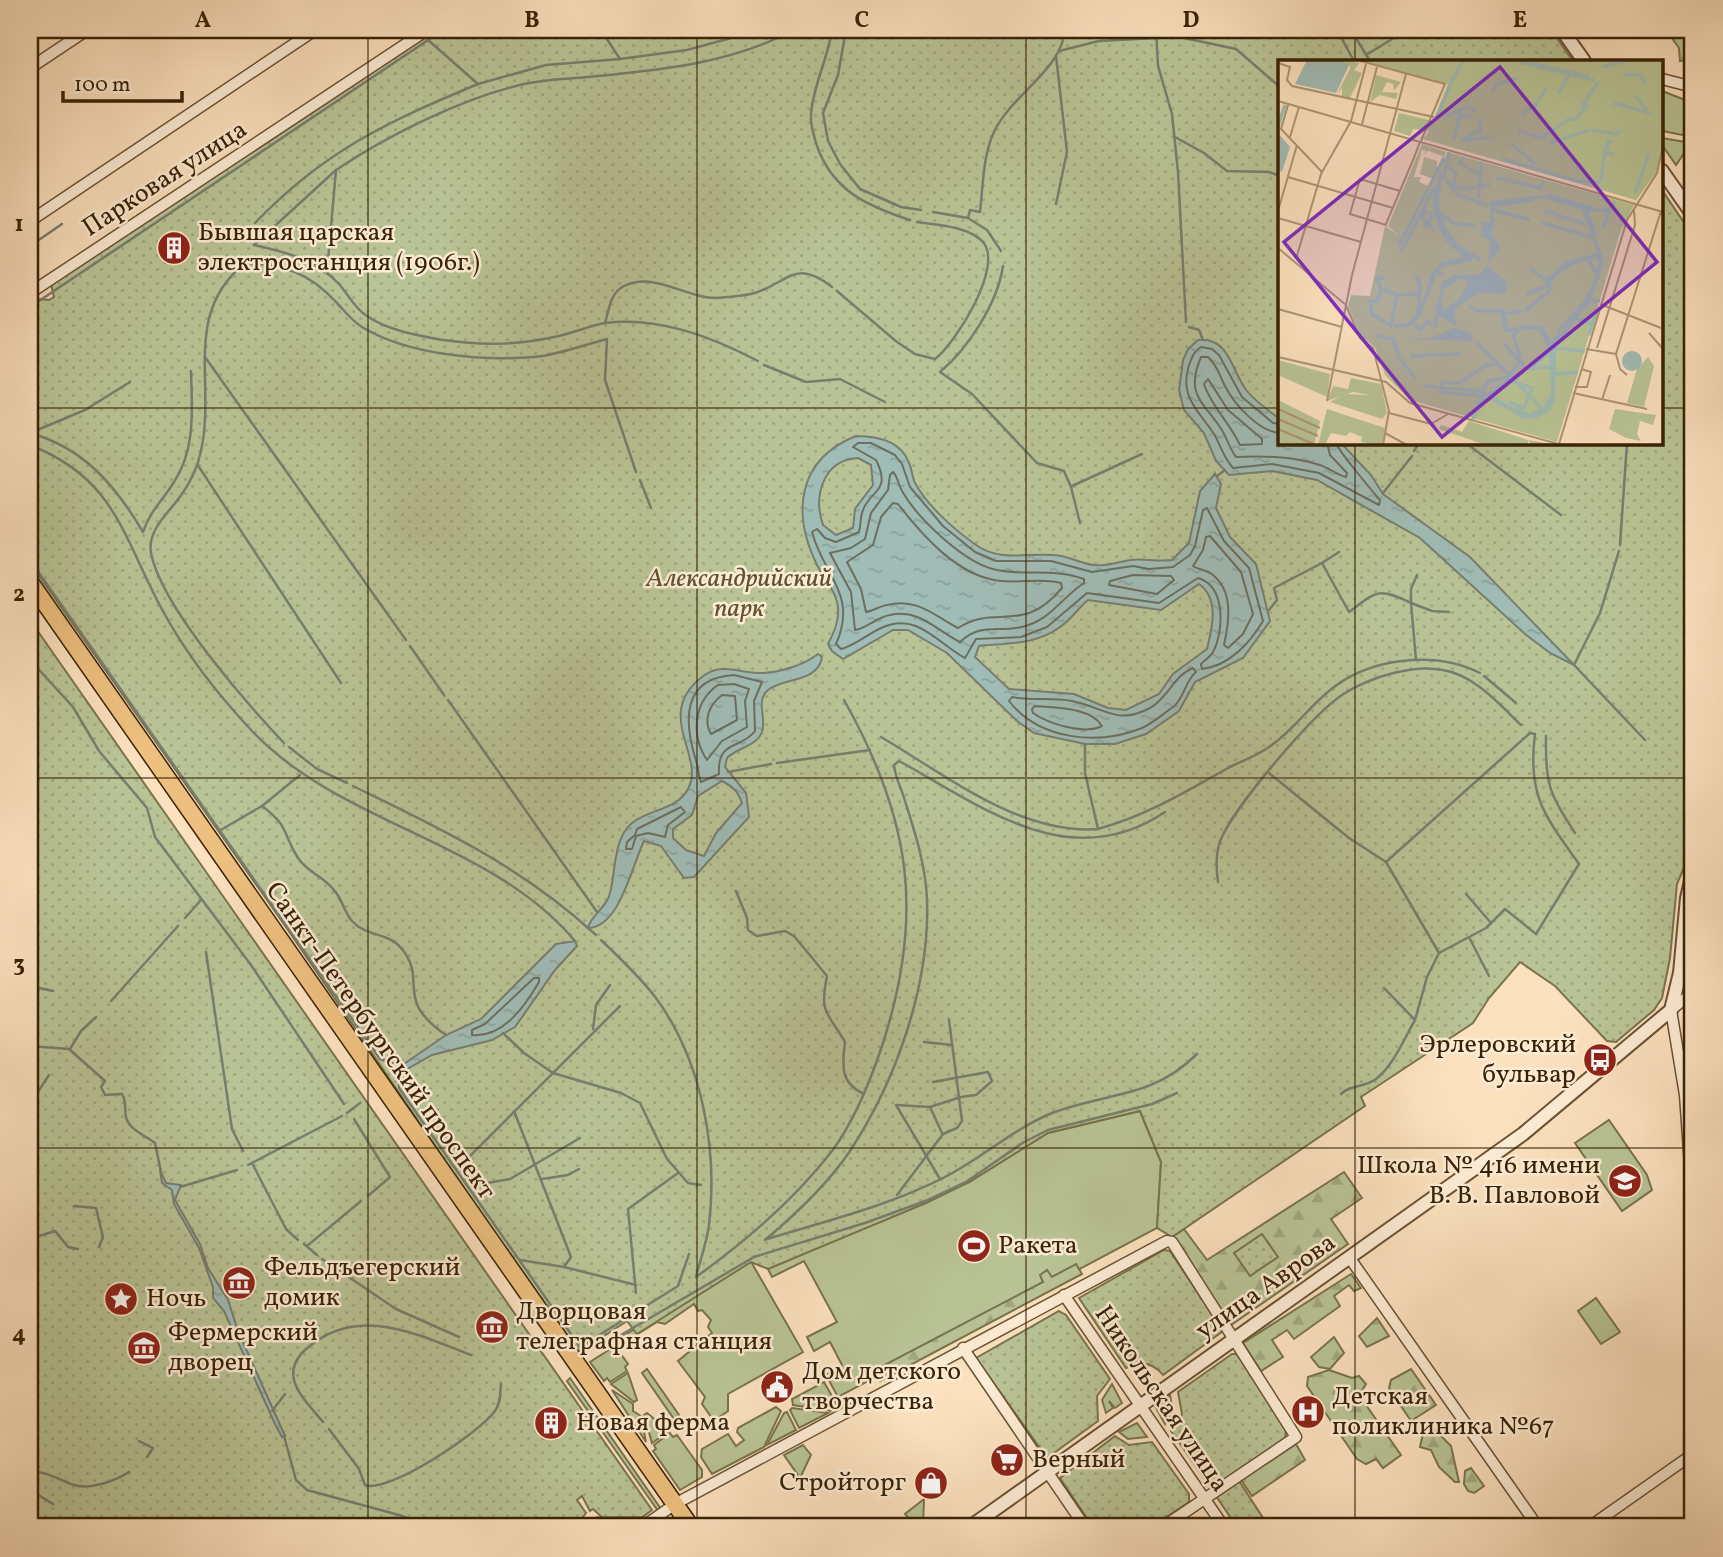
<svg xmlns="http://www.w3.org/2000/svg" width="1723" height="1557" viewBox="0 0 1723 1557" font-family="Vollkorn,serif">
  <defs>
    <pattern id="forest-firs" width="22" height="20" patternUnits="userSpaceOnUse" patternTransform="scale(1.75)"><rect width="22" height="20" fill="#b9c496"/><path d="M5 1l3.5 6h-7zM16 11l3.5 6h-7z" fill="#a0a880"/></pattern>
    <pattern id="park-dots" width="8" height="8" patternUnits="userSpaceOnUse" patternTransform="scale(1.75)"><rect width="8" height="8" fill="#b9c496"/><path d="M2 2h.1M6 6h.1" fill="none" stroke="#a0a880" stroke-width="1.8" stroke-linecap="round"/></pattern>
    <pattern id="water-ripples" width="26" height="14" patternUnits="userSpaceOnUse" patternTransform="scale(1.75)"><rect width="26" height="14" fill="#a0bcb6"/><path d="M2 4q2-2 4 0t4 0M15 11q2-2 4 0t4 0" fill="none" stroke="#8ba19b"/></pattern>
  </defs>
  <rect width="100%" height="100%" fill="#fce1be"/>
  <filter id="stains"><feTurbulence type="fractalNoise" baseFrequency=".00286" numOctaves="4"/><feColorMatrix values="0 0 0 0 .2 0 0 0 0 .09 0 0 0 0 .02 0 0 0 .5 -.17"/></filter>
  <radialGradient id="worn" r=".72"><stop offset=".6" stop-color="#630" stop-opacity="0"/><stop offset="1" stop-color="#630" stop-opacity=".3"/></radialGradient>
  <!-- grass -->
  <g fill="#b9c496" stroke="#79734e" stroke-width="2">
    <polygon points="1662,91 1693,103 1693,137 1662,131"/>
    <polygon points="1662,138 1691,143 1676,165 1662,145"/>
    <polygon points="1140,1111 1161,1162 1157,1228 838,1397 826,1375 842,1365 830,1342 814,1351 807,1337 837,1322 804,1261 772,1277 768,1269 969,1182 1048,1133"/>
    <polygon points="1609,1120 1647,1175 1652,1190 1622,1211 1575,1143"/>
    <polygon points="750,1260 803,1352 728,1394 728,1411 714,1421 702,1404 705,1397 678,1361 712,1333 708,1327 711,1320 702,1310 698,1311 694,1304 665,1324 657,1322 630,1339 626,1349 618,1339"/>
    <polygon points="1596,1298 1620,1332 1601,1344 1578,1311"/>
    <polygon points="615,1346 628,1364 625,1367 627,1371 610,1382 607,1378 604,1381 590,1362"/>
    <polygon points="647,1369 679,1415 674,1419 642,1373"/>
    <polygon points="628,1373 637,1400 634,1402 611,1384"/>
    <polygon points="570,1378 661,1509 658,1511 567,1381"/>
    <polygon points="824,1382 837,1405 836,1408 831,1411 793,1405 792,1399"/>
    <polygon points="1112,1384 1122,1403 1115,1408 1109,1401 1113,1408 1106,1413 1102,1400"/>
    <polygon points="612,1390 633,1404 633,1411 641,1416 646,1442"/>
    <polygon points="1170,1395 1173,1412 1165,1424 1155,1406 1162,1401 1164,1403 1163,1400"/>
    <polygon points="776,1407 781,1411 764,1447 712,1474 701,1457 702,1449 728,1434 736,1446 744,1440 737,1432 738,1428"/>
    <polygon points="792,1408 828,1413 799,1428 790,1410"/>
    <polygon points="647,1413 669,1431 652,1443 644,1415"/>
    <polygon points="784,1413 787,1412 796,1430 767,1445"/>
    <polygon points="1137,1423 1147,1437 1128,1439 1119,1432"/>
    <polygon points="670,1433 673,1437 677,1435 702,1470 702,1477 680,1490 653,1451 656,1449 654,1445"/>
    <polygon points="803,1445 811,1455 800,1478 784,1455"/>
    <polygon points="924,1499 923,1527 916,1527 905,1514"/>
  </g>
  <!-- forest -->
  <g fill="url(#forest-firs)" stroke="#79734e" stroke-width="2">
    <polygon points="1666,30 1693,30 1693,59 1680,61 1679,48"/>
    <polygon points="1344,1172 1362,1198 1331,1219 1348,1244 1231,1325 1172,1237 1184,1229 1207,1260"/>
    <polygon points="1076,1264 1082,1274 880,1381 875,1370 1043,1282 1040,1275 1047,1270 1052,1277"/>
    <polygon points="1351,1274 1361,1288 1354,1291 1349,1285 1334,1296 1340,1306 1294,1339 1287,1330 1272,1340 1283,1357 1261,1371 1243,1343"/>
    <polygon points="1377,1318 1389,1336 1367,1347 1359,1336"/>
    <polygon points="1334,1337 1344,1353 1330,1369 1319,1367 1311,1357"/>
    <polygon points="1411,1369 1436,1405 1411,1421 1389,1388 1391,1380"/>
    <polygon points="1329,1370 1352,1378 1359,1376 1366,1384 1359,1395 1401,1455 1383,1468 1376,1459 1366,1464 1357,1459 1307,1386 1308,1377"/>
    <polygon points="1424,1429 1435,1430 1451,1446 1459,1482 1455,1482 1439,1467 1431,1450 1420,1447"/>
    <polygon points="1296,1444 1305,1460 1252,1496 1241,1480"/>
    <polygon points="1471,1468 1484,1486 1474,1493 1468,1491 1464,1484 1465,1471"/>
  </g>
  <!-- park -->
  <g fill="url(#park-dots)" stroke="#79734e" stroke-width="2">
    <polygon points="436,30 1551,30 1573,61 1280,61 1280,443 1662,443 1662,190 1693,236 1693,846 1677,884 1670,958 1662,998 1654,1010 1616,1042 1607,1041 1555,986 1520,962 1489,998 1473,1023 1361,1097 1365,1106 1172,1237 1157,1228 1161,1162 1140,1111 1048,1133 969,1182 926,1203 768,1269 751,1262 637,1334 627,1321 581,1351 575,1351 288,930 30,563 30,298 49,300 54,297 51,284"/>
    <polygon points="30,620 652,1510 641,1518 605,1520 593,1509 590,1511 582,1496 577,1500 586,1513 583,1517 588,1525 583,1527 30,1527"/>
    <polygon points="1262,1234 1278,1257 1250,1276 1234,1253"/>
    <path d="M1164,1250l6,1 53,80 -60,44c-10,-13 -23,-14 -37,-7l-47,-70z"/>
    <polygon points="1059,1311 1066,1315 1110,1379 1097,1396 1098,1421 1047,1458 976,1358"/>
    <polygon points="1232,1354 1237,1354 1286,1430 1285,1439 1212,1489 1171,1431 1182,1414 1178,1392"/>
    <polygon points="1115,1436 1129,1445 1152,1442 1189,1494 1189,1502 1151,1527 1093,1527 1060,1478"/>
    <polygon points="1239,1481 1267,1524 1262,1527 1237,1527 1216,1496"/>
  </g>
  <!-- water -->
  <g fill="url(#water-ripples)" stroke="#777e70" stroke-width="2" fill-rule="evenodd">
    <path d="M1198,340c32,-3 33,31 49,51 9,11 22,20 33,28v24h61l30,32 12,19 87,63 104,108 -24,-12 -25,-19 -105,-96 -103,-58 -45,-9 -43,4 -13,-14 -12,-28 -20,-23 -5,-20 4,-30 5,-11z"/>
    <path d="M856,436c21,0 45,5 53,27 3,6 3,14 6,20 13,24 42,49 64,64 23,14 48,6 73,8 15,0 27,8 41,10 14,2 24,-3 37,-5 11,-2 29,2 42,0l17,-17 11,-52 15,-17 6,10 -5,24 14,29 26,27 14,57 -27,37 -48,24 -16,29 -33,23 -31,10h-30l-51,-11 -17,-12 -70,-68 -39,-23h-15l-50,29 -11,-8 -4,-7c6,-12 11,-22 10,-36 -1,-16 -14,-29 -21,-43 -26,-53 -19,-106 39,-129zM858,458l13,7 2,20 -18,24 -2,19 -17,7 -13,-10c-10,-29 0,-65 35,-67zM1199,584c21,15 13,44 8,65l-34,25 -14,20 -33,16 -18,-2 -34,-14 -65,-5 -34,-32 4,-11c28,-3 57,-1 81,-19 11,-7 18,-19 28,-27l73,10z"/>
    <path d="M818,654l4,3c-4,26 -38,20 -54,33 -13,11 -1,28 -6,42 -6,15 -24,15 -35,26l-2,9 21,26 3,24 -55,60 -10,1 -23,-32 -17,-5c-12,24 -24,86 -56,87 4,-15 19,-20 22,-35 6,-22 3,-54 22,-70 18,-15 46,-12 57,-36 15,-32 -35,-73 13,-110 20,-16 38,-3 61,-4 18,-1 41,-8 55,-19zM722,781c11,6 16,10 20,22l-26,30 -12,23 -18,-6 -13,-12v-9l19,-14 6,-19z"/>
    <polygon points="575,941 577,946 555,970 515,1027 492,1040 432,1055 402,1072 401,1066 446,1035 481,1019 556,944"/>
    <polygon points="160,1170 166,1183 181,1185 175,1200 200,1244 208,1268 228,1300 238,1331 285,1436 282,1437 275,1424 224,1311 213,1298 213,1287 199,1248 174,1204 172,1190 162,1183"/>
  </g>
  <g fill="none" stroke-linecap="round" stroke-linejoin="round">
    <!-- shore -->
    <g stroke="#6c6f5e" stroke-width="2">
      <path d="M1208,379l20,31 34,29v5l-22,1c-10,-22 -29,-39 -36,-61z"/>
      <path d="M1280,424l-7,-1 -31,-26 -23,-42 -7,-6 -11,-2c-7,4 -9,10 -12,18 -10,32 9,45 25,69 7,12 9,23 19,34l39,-4 47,9 60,32 1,-5c-7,-8 -43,-51 -44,-57"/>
      <path d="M1280,433c-21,-1 -46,-29 -55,-47 -6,-11 -7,-20 -17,-29h-7c-17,40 4,45 22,75 5,9 7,17 13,25 28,-1 56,-1 84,8 9,3 17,10 26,12l1,-4 -17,-18 -3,-12"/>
      <path d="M871,443l24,12 7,9 8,23 33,39 32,26 21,9h55l41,11 41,-6 16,3 24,-2 17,-12 5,-9 8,-36 4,-2 17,33 25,27 14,53c-13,22 -34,45 -61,48l-1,-5c4,-4 10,-8 12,-12 11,-21 13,-66 -15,-74l-39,25 -72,-10 -40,34 -26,10 -45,2 -11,19c-28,-15 -48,-47 -84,-30 -13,6 -27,18 -40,21l-5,-5c22,-50 -12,-67 -24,-112l5,-3 8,9 11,4 23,-10c2,-7 1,-15 4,-22 7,-20 29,-18 13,-50l-23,-13 5,-4z"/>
      <path d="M893,472c5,5 5,12 9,19 16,28 63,73 95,79 30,6 57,-2 87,9v4c-23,15 -33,37 -62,44 -25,6 -41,-5 -62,15 -23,-11 -41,-34 -70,-27 -13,2 -23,13 -35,15l-4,-38 -21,-39 21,-5 14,-9 6,-26 17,-23 2,-15z"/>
      <path d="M893,503l5,1c24,31 60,73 103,77 19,2 40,-3 60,2l1,5c-40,48 -66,15 -104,40 -23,-12 -42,-31 -71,-23 -7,1 -14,6 -21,7l-5,-23 -14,-27 26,-17 8,-28z"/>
      <path d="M1210,536l31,36 12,42 -10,20 -15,14 -4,-3c5,-23 10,-53 -11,-70 -7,-6 -15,-5 -20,-9l10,-16 3,-13z"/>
      <polygon points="1133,575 1171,576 1174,580 1157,594 1109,585 1110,581"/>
      <path d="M1193,668l3,4c-12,10 -11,26 -23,35 -10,7 -20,16 -31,21 -44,18 -103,12 -133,-27l3,-4c19,4 40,0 60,4 32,6 44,25 78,7 18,-10 24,-33 43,-40z"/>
      <path d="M734,675l28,7 -8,19 1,30c-14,19 -38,8 -36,43l-18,8c-3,-6 -2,-14 -5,-21 -12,-39 -15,-83 38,-86z"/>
      <path d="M734,684l15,5 -4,12 2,26 -25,14 -15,19c-16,-24 -14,-58 11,-75z"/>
      <path d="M722,695l13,1 2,24 -26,14c-8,-14 -2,-29 11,-39z"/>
      <path d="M1035,706c20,2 56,1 67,20 -18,9 -53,-2 -69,-13l-1,-4z"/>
      <polygon points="681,807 685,812 668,825 665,837 648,833 636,836 632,849 626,849 627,842 635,835 637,829"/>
      <path d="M534,978h5v4c-14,24 -36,56 -67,53v-5l13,-6z"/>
    </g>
    <!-- stream -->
    <g stroke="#777e70" stroke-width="2.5">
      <path d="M832,30c-4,28 -19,56 -21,84 -1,11 3,22 6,32 16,45 50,60 93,74"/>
      <polyline points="846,30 838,75 823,113 828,141 840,164 860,189 901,207 921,210"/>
      <polyline points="1156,30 1158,66 1172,114 1178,172 1186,322"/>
      <polyline points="1272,30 1323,31"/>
      <polyline points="1337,30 1354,61"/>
      <polyline points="1351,30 1370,61"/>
      <polyline points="1156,32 1189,39 1183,30"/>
      <polyline points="1189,39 1236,49 1280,87"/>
      <polyline points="1059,51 1099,41 1156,38"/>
      <polyline points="1366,55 1407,30"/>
      <polyline points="1056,56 1067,152 1056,204"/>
      <polyline points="620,59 687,50 760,30"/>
      <polyline points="478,84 546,65 620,59 601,30"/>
      <polyline points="1175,137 1204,153 1227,171 1269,172 1280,176"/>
      <path d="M336,170c52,-35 127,-72 188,-86 21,-5 43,-5 64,-7 71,-7 142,-13 206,-47"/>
      <path d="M933,212l35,6 2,-8 10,2c3,-26 3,-57 14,-80 17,-37 67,-61 71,-102"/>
      <polyline points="968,218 987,230 1001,251"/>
      <path d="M255,223c69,-72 132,-101 223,-139l-50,-44"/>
      <path d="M254,245c31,7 62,14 85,39 9,10 16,25 28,32 19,14 53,20 76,24 35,5 76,5 111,-3 17,-3 34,-11 51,-14 53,-7 107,14 153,38"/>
      <polyline points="254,245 336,170 327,272"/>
      <polyline points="30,246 62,224"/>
      <path d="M1003,266c-5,36 -35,83 -63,106l32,22 65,69 27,8 7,16 9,36"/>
      <path d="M837,291l60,51 18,12 20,5c21,-16 69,-93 48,-117 -14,-16 -47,-17 -66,-20"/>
      <polyline points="30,307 443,30"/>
      <path d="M605,323c4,-13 5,-30 19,-37 31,-15 63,13 94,12 11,-1 26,-2 37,-5 34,-11 40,-35 77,-6"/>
      <polyline points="1189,327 1199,330 1203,340"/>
      <polyline points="205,357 406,640"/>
      <polyline points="764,365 806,382 840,379 885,402"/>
      <path d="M30,433c54,15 85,52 113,99 7,-21 20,-32 31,-50 22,-33 18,-74 17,-111"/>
      <polyline points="30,433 85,410 130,382"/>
      <polyline points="1466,443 1561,515"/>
      <path d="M30,445c87,34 93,94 134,168 23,42 56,84 89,119 90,94 237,108 322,209"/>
      <polyline points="1414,451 1419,443"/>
      <polyline points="197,464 341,683"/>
      <polyline points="1217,476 1225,470"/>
      <polyline points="640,480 651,508"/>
      <polyline points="1072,486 1142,454"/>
      <polyline points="1383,493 1412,456"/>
      <polyline points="1620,545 1627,443"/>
      <polyline points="1619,551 1600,613 1574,665 1645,740"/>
      <polyline points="30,560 380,1059 401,1066"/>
      <polyline points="1322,563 1339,552"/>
      <polyline points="1417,575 1411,589 1411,603 1432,611 1449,612"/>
      <path d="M1269,610l8,-10 -3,-12 48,-25 27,49c28,-21 29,-25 62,-9l5,57"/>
      <polyline points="410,646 444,695"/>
      <polyline points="30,660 73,707 99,751 147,808 155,837 251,965 344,1104"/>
      <polyline points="1484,676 1516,703"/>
      <polyline points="448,700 597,912"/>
      <path d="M1546,736c-1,48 3,57 29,97"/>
      <path d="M881,737c65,38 139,98 217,92l-13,-56"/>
      <path d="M284,743c-37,-39 -123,-137 -133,-190 -4,-24 19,-41 31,-59 9,-13 16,-28 19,-43 15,-69 -19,-137 44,-188 38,1 64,10 90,38 9,9 17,20 27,26 46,28 119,34 172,30 24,-2 50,-12 73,-18l-2,41 31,92"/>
      <polyline points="289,747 317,769 347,783"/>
      <polyline points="777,763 870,750"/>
      <polyline points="1085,771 1085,744"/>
      <polyline points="728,772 771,764"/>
      <polyline points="1269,773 1349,838 1386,862 1439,953"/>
      <path d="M353,786c90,44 168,80 243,149"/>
      <polyline points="262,806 300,775"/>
      <path d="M1098,829c48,-13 87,-37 130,-61 13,-7 26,-11 38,-19 24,-15 41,-40 63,-58 39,-33 105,-41 151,-18"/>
      <path d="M219,831l43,-25c28,21 20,27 36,52 9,14 25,18 35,31 9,9 11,23 19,32 14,16 37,11 50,28 26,32 -9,50 44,86"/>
      <path d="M1218,882c-2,-14 -3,-29 3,-43 14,-33 93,-127 124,-146 26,-16 68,-29 98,-23 31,5 56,34 78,55"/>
      <path d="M736,891l11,27 1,12 9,6 28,-5 9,5 33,40c-8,39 1,36 18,66 -3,24 -5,41 19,52"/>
      <polyline points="1466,894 1491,923"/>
      <polyline points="185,918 201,900"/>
      <polyline points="1470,939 1489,976"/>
      <path d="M601,940c19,18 39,37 55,58 46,63 62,151 53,227 -2,17 -9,35 -13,52"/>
      <polyline points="206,952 232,1129 243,1151"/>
      <polyline points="30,986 53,991"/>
      <path d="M1384,988l31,32 12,-43 12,-24 47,-25 19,-19 31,25 43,-70c-34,-48 -52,-68 -44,-130l-5,-1 -144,129"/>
      <polyline points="111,1001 178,926"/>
      <polyline points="593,1029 596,1005 610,985"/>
      <polyline points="503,1033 524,1053 553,1073 621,1093 640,1103 667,1159 688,1183 701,1185"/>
      <polyline points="924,1042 952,1045"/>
      <path d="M30,1046l39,3 36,32 -4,6 4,8 17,-1c5,8 2,14 4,23 2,12 20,19 29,26l6,29"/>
      <polyline points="70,1049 81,1031 96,1017"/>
      <polyline points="401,1070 399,1088 580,1347 678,1286 689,1254"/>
      <polyline points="933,1082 988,1072 992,1081 976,1095 961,1097 930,1107 896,1105 940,1179"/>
      <path d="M1341,1094c10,-10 23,-6 35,-15 17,-13 28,-40 39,-59"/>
      <polyline points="30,1104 49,1075"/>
      <polyline points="930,1107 942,1133"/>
      <polyline points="514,1111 571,1257 564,1267 520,1260"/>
      <polyline points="347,1113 360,1103"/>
      <polyline points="354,1119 390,1177 368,1196"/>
      <polyline points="252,1163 286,1229 298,1240"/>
      <polyline points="248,1165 342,1116"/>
      <polyline points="458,1168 620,1006"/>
      <polyline points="542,1179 568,1175 579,1169"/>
      <polyline points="487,1183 510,1179 580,1138"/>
      <polyline points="180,1187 237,1170"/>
      <polyline points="897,1195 943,1134 957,1128 962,1121 949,1020"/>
      <polyline points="74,1206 96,1208 103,1237 99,1247"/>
      <polyline points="30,1239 55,1231 68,1247 78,1249"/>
      <path d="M767,1239c59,-18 121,-33 176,-61 38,-19 70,-49 109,-65 55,-21 100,-14 145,-59"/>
      <path d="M765,1240c31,-26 62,-55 85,-89 46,-70 80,-166 77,-251 -1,-33 -12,-68 -22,-99 -3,-12 -10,-23 -11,-36l5,-4c84,46 171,115 266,51"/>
      <polyline points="304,1244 317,1255"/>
      <polyline points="307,1246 361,1201"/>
      <polyline points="322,1259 396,1309 459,1337"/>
      <polyline points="564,1267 636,1285"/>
      <path d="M696,1277c50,-36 99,-78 136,-126 23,-31 38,-69 50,-105 43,-131 29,-227 -38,-346"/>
      <polyline points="636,1293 628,1209 678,1173"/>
      <polyline points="621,1335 754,1257 865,1223 928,1200 966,1182 1024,1142 1048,1130 1152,1104 1177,1093"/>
      <polyline points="272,1411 285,1394"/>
      <path d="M323,1422c-18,-22 -46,-46 -18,-72 51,-47 111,-16 166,5"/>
      <path d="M329,1429l30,40 6,16c24,9 115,-53 130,-74 6,-8 5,-18 6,-27"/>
      <polyline points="284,1436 296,1480 307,1490 399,1515 433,1527"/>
      <polyline points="139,1441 153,1448 147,1457"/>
      <path d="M30,1471c16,0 29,9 44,14 16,5 41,-4 55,-13"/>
      <polyline points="30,1490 53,1504"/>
      <polyline points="181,1527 188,1523"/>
    </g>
    <!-- minor casing -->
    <g stroke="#6a5234" stroke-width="13">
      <g id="minor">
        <polyline points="30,68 87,30"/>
        <polyline points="1662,79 1693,87"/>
        <polyline points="1681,199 1693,190"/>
        <polyline points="30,221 315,30"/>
        <polyline points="30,293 427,30"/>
        <polyline points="1693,992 1671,1010 1685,1095 1693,1207"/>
        <polyline points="1349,1257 1538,1527"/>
        <polyline points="1064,1295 1224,1527"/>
        <polyline points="963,1348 1085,1527"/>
        <polyline points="675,1504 1167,1241 1172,1242 1296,1437 1163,1527"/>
        <polyline points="588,1527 597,1523 648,1523 668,1509"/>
        <polyline points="1589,1527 1693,1454"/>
      </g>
    </g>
    <!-- tertiary casing -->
    <g stroke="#6a5234" stroke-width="16">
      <g id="tertiary">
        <polyline points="1562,30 1584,61"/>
        <polyline points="1662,171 1693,215"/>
        <polyline points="970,1527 1523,1134 1671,1010 1680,973 1687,898 1693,872"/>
      </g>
    </g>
    <!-- primary casing -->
    <g stroke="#392206" stroke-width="19">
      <polyline id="primary" points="30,582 691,1527"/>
    </g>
    <!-- minor -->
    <use href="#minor" stroke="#fdecd5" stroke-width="10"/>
    <!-- tertiary -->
    <use href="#tertiary" stroke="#fdecd5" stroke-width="12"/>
    <!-- primary -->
    <use href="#primary" stroke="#eec07f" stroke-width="16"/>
  </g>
  <!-- grid -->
  <path fill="none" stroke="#392206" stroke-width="2" stroke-opacity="0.55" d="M368,30v1497M697,30v1497M1026,30v1497M1355,30v31M30,408h1250M1662,408h31M1355,443v1084M30,778h1663M30,1148h1663"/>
  <!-- icons -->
  <defs>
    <g id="building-disc" transform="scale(1.75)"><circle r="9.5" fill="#8f2418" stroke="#fdecd5"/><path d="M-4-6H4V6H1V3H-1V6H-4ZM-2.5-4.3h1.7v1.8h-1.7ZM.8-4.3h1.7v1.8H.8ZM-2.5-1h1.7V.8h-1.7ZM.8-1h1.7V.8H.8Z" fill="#fff"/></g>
    <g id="bus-disc" transform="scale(1.75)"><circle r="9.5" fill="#8f2418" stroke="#fdecd5"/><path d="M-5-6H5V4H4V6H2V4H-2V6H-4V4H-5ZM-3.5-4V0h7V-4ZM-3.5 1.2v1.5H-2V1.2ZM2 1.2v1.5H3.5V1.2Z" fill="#fff"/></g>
    <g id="school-disc" transform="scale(1.75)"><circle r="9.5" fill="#8f2418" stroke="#fdecd5"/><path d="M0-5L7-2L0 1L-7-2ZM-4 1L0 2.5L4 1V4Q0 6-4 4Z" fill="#fff"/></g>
    <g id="stadium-disc" transform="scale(1.75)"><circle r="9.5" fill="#8f2418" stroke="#fdecd5"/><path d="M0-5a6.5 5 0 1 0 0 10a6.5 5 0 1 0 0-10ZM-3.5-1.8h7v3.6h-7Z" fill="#fff"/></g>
    <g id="museum-disc" transform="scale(1.75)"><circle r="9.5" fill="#8f2418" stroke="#fdecd5"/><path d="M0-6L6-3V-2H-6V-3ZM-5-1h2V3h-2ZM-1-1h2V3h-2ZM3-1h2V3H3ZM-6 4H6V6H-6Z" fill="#fff"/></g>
    <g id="sight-disc" transform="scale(1.75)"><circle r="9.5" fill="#8f2418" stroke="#fdecd5"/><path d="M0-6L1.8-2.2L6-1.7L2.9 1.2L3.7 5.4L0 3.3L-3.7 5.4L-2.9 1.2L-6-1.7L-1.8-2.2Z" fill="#fff"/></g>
    <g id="civic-disc" transform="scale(1.75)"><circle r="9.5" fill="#8f2418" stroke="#fdecd5"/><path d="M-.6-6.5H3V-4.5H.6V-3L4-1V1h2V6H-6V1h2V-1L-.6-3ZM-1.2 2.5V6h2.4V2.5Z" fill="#fff"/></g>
    <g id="hospital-disc" transform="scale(1.75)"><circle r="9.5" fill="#8f2418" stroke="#fdecd5"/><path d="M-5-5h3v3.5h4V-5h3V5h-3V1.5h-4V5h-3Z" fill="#fff"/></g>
    <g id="supermarket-disc" transform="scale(1.75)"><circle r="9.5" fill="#8f2418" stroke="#fdecd5"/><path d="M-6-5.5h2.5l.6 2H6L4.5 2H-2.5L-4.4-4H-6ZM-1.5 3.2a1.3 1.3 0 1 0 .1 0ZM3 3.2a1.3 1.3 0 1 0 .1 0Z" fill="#fff"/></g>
    <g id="shop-disc" transform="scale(1.75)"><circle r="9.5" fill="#8f2418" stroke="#fdecd5"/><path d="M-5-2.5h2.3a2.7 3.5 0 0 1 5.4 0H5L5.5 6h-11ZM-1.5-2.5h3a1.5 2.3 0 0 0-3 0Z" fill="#fff"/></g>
  </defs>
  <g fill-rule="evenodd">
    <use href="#building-disc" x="174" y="248"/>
    <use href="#bus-disc" x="1600" y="1060"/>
    <use href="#school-disc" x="1625" y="1181"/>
    <use href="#stadium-disc" x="974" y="1246"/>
    <use href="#museum-disc" x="239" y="1283"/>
    <use href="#sight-disc" x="121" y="1299"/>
    <use href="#museum-disc" x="492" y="1327"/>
    <use href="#museum-disc" x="144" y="1348"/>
    <use href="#civic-disc" x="777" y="1387"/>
    <use href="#hospital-disc" x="1308" y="1412"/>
    <use href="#building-disc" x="551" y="1423"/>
    <use href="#supermarket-disc" x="1007" y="1460"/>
    <use href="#shop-disc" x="931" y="1483"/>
  </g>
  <g text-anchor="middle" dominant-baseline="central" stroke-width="5" stroke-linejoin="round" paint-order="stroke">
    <!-- street labels -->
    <g font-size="26" fill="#392206" stroke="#fdecd5">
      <text transform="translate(165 179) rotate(-33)">Парковая улица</text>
      <text transform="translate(380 1041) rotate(55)">Санкт-Петербургский проспект</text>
      <text transform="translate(1266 1287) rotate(-35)">улица Аврова</text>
      <text transform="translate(1161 1399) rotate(56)">Никольская улица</text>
    </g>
    <!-- poi labels -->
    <g font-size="26" fill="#392206" stroke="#fdecd5" text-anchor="start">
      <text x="198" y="233">Бывшая царская<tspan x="198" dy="30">электростанция (1906г.)</tspan></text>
      <text x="1576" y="1045" text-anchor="end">Эрлеровский<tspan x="1576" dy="30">бульвар</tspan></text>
      <text x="1600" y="1166" text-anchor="end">Школа № 416 имени<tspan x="1600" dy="30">В. В. Павловой</tspan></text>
      <text x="998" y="1246">Ракета</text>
      <text x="264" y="1268">Фельдъегерский<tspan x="264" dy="30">домик</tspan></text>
      <text x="146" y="1299">Ночь</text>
      <text x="516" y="1312">Дворцовая<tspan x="516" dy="30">телеграфная станция</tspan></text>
      <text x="168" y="1333">Фермерский<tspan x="168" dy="30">дворец</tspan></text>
      <text x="802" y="1372">Дом детского<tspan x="802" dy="30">творчества</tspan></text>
      <text x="1332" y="1397">Детская<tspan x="1332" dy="30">поликлиника №67</tspan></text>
      <text x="576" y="1423">Новая ферма</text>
      <text x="1032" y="1460">Верный</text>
      <text x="906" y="1483" text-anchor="end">Стройторг</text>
    </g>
    <!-- park labels -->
    <g font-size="26" font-style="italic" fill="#5f5331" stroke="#fdecd5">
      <text x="739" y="579">Александрийский<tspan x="739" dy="30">парк</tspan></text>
    </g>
  </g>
  <!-- overview -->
  <g transform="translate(1278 60)">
    <rect width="385" height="385" fill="#fce1be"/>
    <path d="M144,84l24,8 -10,28 -16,-6 4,-17 13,4v8l6,-13 -15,-5 -4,5 2,-5 -4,-1 -8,27h7l-2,5 10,4 4,-5 -31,58 -14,-13zM73,318l30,6 -11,11 -17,-3 -26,9 6,-15 15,3z" fill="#b9c496"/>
    <path d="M98,15l25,7 -7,9 -1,-7 -6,-2 -5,10 16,1 -2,6 -16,-4 -10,7zM103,324l6,29 -5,6 -52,-17 14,-8 26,1zM49,349l58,19 -3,17 -21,-3 1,-5 -12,-5 -4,4 -15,-3 -6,12h-7zM191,361l59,19 28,5h-25l-3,-5v5h-42l-47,-16 2,-4 21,7z" fill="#b9c496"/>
    <path d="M63,0l18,3 -5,7 8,3 -12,25 -8,-2v-8l-5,6 14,-27zM82,0h303v82l-6,29 -21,29 -213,-61 6,-8 -16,-2 -3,7 -16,-5 5,-18 34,8 15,-37zM170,92l186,53 -13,25 -64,212 -147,-42 -25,-25 -10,-28 -15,-12 -12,-29 3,-11 19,1 15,-70 17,12z" fill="#b9c496"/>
    <path d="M370,297l6,9 -10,41 -17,-4 10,-34zM0,300l52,14 -3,23 -49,-22zM0,340l42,21 -6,24h-36zM337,349l41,6 -3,10 -13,-4 -3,13 4,7 -15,-3 -17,-9z" fill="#b9c496"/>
    <path d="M29,0h33l9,5 -13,28 -41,-9zM0,73l12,14 -8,25 -4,-3zM212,146l5,14 -4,13 10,15 -13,15 2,-22 -9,-5v-9l2,-5h8zM209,205l20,18 -1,11 -27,-1 -16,9 -9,9 3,15 -22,-13 7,-31 12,-7h26zM183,218l8,3 -9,17 -15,12 -4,-7 3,-14zM177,268l15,5 3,8 -80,-2 37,-1zM344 301a10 10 0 1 1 20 0a10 10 0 1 1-20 0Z" fill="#a0bcb6" fill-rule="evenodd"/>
    <path fill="none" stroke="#a0bcb6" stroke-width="3.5" d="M241,0l71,17M241,2l75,18M325,7l25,-7M346,15h16l6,9M172,25l13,-25M214,31l5,-7 21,-6M280,33l11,-18M335,43l35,9 -13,-16M304,46l16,-24M243,54l14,-8 11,-18M168,56l22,-9 8,4M158,59l14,-33M0,66l7,-21M313,70l26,4 3,-4M240,71l24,7 27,-19h7l12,-15M176,80l6,-26 11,3M183,80l19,-9v-13M186,81l26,-4M335,82l-4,-1 -4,11 9,2M232,83l25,21M272,83l39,-13M186,97l-5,6 21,12M224,99l75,22 24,1M169,105l9,9 -2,10M163,113l-4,29 6,24 15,21 23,13M163,114l17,21 29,10M166,115l5,-23M219,118l43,10 5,-7M323,120l4,-28M172,125l16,4 24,-5M357,133l14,-40M200,139l4,-37M212,143l61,-7 50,15 10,-2 4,-8M146,146l-1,13 12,12M211,146l45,-6M212,149l40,11M143,150l12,5 -9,12 7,-6M267,151l40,13M161,153l16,11 20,1M264,163l53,15M318,175l-10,-25 24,1 -7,17M121,185l45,-87M123,192l33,-64M252,208l17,13 20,-18 33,-9 -17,-46 -36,-10M165,215l-7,-5 5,-4 31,-7M106,219l-7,-1 4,11 -4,12h-7l2,13 19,12 6,-31M151,219l13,-15 26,-7 -18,-13 -9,-15 -7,-25 2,-19M104,229l15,6 23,-1M248,234l19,-7 15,-17 20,-10 21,-3 -3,18 -9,-14M311,241l-15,17 19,6M322,241l-11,-1 14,-40M191,246l8,5h25l3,20M247,251l24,-20 1,-7M296,258l-20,30 31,3M136,264l6,6 7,-8 8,4 2,-11M116,266l15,-1 9,-10 2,-31 -4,-9M243,267l21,1 10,19 8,-17 26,-29 12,-26M126,268l14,-11 18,-47M241,268l-11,3 -5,-17 20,-3M243,269l10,-3 10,4 10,21v16l-25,2M241,270l-6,5 11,33M311,275l8,-25M98,276l17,3 6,18M198,282l34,34M226,284l16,18 -10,12M132,296l51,-2M121,298l16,20M255,306l17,-14M276,313v-25M240,324l25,26M146,326l56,5 39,21M165,329v-7l16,1 28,-18 10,-1M205,331l5,-10 17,-3M160,332l47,4 -8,15M211,334l36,-24M209,336l37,21h11l12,-6 6,-11 1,-26 24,-2M231,342l15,6 8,-20 -27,-10 5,-3M241,346v6l10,3 16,-6 8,-17 -2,-24M195,359l8,-25"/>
    <path fill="none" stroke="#ae9574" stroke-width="2" d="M79,0l88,24 -24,57M0,3l12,4 -3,13 5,6 142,31M0,41l385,111M10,45l-7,24 41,43M84,64l15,-57M12,77l9,-30M10,117l105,31M122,131l-40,-12 -10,35 36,11v-1l27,-64 7,-18M0,151l19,-66M0,158l83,24M0,188l68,57 14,33 13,10 16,63 -6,34M18,199l25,-85 30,-53 15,-57M322,244l61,24M0,249l64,18M371,273l14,16M319,288l38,-123 -1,-15M308,289l30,5M0,297l108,25 24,21 152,42M349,315l-7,-6 -4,-15 45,-143M297,327h12l4,-15 -10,-3M295,333l74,16M324,340l8,-25M49,341l25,-126 54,-201M0,349l42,19M111,353l42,11 17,-10M0,359l40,17M0,369l38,16M107,373l22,12M281,384l68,-224 30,-47 6,-28"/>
    <path fill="#7b2cbf" fill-opacity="0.15" stroke="#7b2cbf" stroke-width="3.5" d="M222,7l157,195 -215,175 -158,-195z"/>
    <rect width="385" height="385" fill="none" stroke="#392206" stroke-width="3.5"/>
  </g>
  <!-- margin -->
  <rect width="1723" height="1557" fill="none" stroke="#fce1be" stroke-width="77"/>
  <!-- scale -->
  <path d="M63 91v10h119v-10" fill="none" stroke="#392206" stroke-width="3.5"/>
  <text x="74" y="91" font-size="21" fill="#392206" stroke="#fdecd5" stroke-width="5" paint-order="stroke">100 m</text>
  <rect x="38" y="38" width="1646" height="1480" fill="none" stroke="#392206" stroke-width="2.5"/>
  <g font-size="23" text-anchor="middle" font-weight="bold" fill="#392206">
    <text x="203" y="27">A</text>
    <text x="532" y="27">B</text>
    <text x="862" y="27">C</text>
    <text x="1191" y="27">D</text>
    <text x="1520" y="27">E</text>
    <text x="19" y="231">1</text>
    <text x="19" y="601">2</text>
    <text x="19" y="971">3</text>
    <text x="19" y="1341">4</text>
  </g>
  <rect width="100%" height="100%" filter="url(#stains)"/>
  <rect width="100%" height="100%" fill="url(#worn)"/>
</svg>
